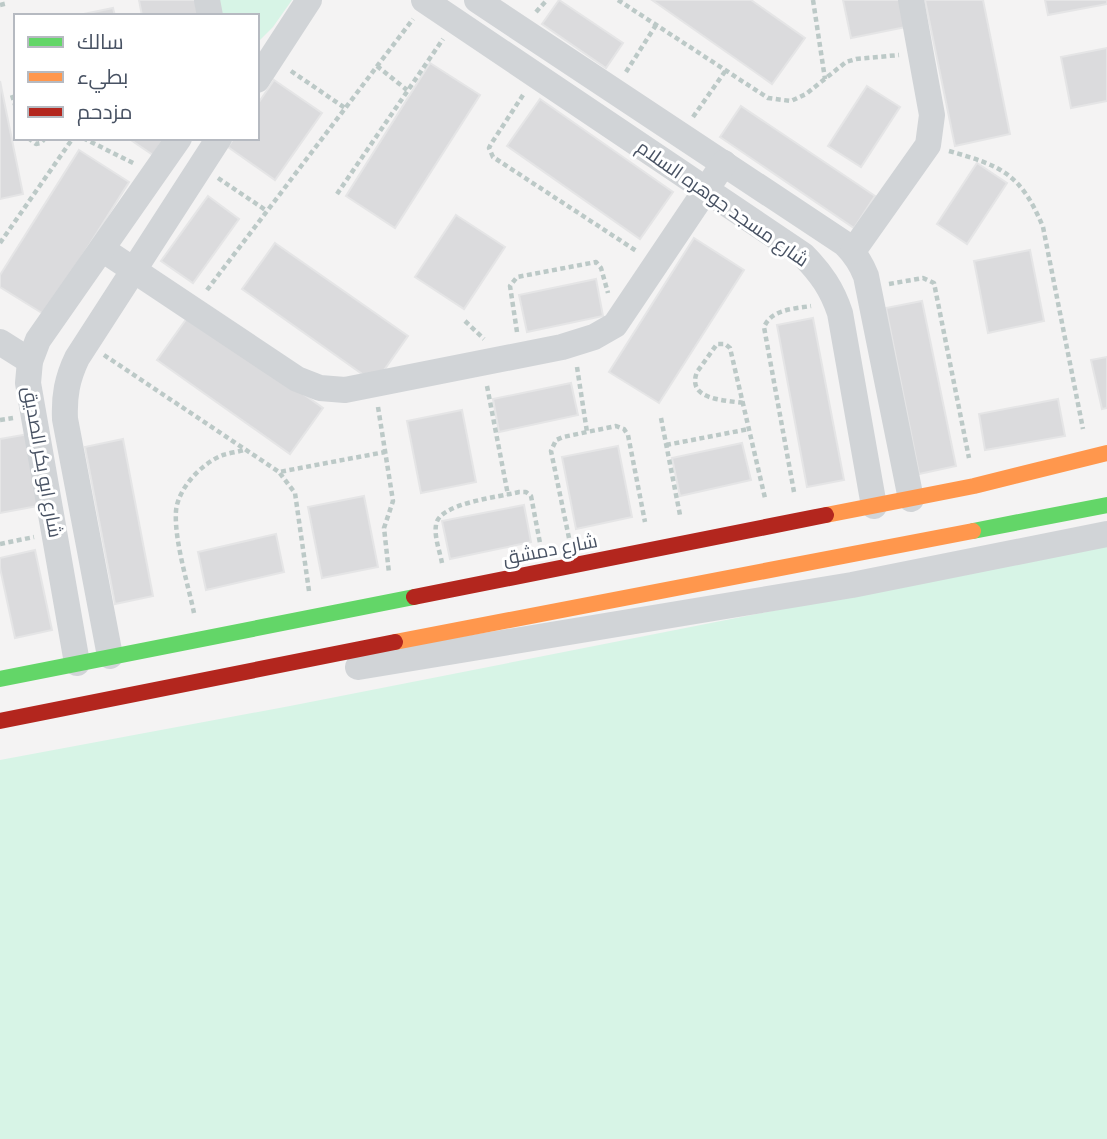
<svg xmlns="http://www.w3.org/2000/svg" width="1107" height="1139" viewBox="0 0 1107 1139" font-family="'Archivo Narrow',Cairo,sans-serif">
  <rect width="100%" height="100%" fill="#f4f3f3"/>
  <!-- green -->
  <g fill="#d7f4e6">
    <polygon points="218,0 292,0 273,27 257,43 257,16 222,16"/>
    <polygon points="1107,545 1107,1139 0,1139 0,760 290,706"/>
  </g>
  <!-- building -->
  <g fill="#dbdbdd" stroke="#e5e5e6" stroke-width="2">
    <polygon points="139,0 196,0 199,16 142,16"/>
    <polygon points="559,0 623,43 606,68 542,24"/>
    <polygon points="652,0 751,0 805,38 772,84"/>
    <polygon points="843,0 900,0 906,27 851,38"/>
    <polygon points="925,0 983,0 1010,134 955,146"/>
    <polygon points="1045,0 1107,0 1107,4 1048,15"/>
    <polygon points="113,8 115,16 74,16"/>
    <polygon points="1107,48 1107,101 1071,108 1061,57"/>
    <polygon points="430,63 480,95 395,228 346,196"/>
    <polygon points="274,80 322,113 275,180 228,147 234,138 257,138 257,105"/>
    <polygon points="0,81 23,194 0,199"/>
    <polygon points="867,86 900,107 861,167 828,146"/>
    <polygon points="540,99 673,192 640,239 507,146"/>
    <polygon points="741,106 875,196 854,228 720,137"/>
    <polygon points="128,138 164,138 153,155"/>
    <polygon points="79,150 129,182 45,315 0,287 0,275"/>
    <polygon points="977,163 1007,183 967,244 937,224"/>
    <polygon points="208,196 239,219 193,283 161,261"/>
    <polygon points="456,215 505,247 464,309 415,277"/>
    <polygon points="694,238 744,270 659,403 609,372"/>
    <polygon points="275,243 408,336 375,383 242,289"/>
    <polygon points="1030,250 1044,321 988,333 974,261"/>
    <polygon points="596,279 603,316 527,332 519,295"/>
    <polygon points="922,301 956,466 919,474 886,308"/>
    <polygon points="190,314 323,408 290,454 157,360"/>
    <polygon points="813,318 844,480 807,487 777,325"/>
    <polygon points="1107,357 1107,408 1102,409 1091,360"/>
    <polygon points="571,383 578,415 499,432 493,399"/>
    <polygon points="1058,399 1065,436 985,450 979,414"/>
    <polygon points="462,410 476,482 421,493 407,421"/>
    <polygon points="29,434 43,505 0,513 0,439"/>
    <polygon points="123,439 153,596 115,604 85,447"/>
    <polygon points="742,443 751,480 680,496 672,458"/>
    <polygon points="618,446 632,517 576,529 562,457"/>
    <polygon points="364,496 378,567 322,578 308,507"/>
    <polygon points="524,505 531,542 450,559 442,521"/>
    <polygon points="276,534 284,572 206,590 198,552"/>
    <polygon points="35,550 52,630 15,638 0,568 0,558"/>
  </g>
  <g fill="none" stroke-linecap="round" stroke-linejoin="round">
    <!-- path -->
    <g stroke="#bcc9c7" stroke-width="4.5" stroke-dasharray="5 3.5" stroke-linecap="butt">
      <polyline points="618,0 768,98 791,101 806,94 846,62 856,59 899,55"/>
      <polyline points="813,0 825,79"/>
      <polyline points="0,5 8,3"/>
      <polyline points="536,12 547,0"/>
      <polyline points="377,66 407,90"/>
      <polyline points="291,71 345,108"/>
      <polyline points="626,72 656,25"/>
      <polyline points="12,95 16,108"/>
      <polyline points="523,95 491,144 489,148 493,157 638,252"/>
      <polyline points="693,117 726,70"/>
      <polyline points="28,138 36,144 41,143 45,138"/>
      <polyline points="83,138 135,164"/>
      <path d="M949,151c53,15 72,23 94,76l40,202"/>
      <polyline points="218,178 267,211"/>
      <polyline points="337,194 443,39"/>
      <polyline points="0,243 73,138"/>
      <polyline points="889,284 923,278 934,283 969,458"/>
      <polyline points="207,290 413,19"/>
      <polyline points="465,321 484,339"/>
      <polyline points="517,332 510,286 517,277 596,262 601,268 608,293"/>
      <polyline points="104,355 279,472"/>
      <polyline points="577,367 587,432"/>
      <polyline points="487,386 508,495"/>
      <path d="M743,403c-18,-3 -57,-3 -46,-31l20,-28h8l5,4 35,150"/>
      <polyline points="378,407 393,501 384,528 389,573"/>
      <polyline points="661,418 680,515"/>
      <polyline points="0,420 13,418"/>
      <polyline points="666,445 749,429"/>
      <path d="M794,492l-30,-165c8,-18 29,-18 47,-21"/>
      <polyline points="569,538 551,451 556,440 563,437 616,426 624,429 628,435 645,522"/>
      <polyline points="0,544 34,537"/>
      <path d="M442,563c-2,-11 -8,-26 -6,-38 2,-22 64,-28 83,-33h7l5,4 9,47"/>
      <polyline points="309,591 295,493 279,472 385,452"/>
      <path d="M194,613c-6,-29 -20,-73 -18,-102 2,-23 26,-48 47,-56 6,-2 14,-3 21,-5"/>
    </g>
    <!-- street -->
    <g stroke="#d1d4d7" stroke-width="26">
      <polyline points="207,0 210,16"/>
      <path d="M424,0l379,255c18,18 29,34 37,58l34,193"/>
      <path d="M477,0l368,244c10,10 16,19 21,32l45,223"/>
      <polyline points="257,80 309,0"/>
      <polyline points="102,249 297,379 320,388 345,390 562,347 594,337 615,325 724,163"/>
      <polyline points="853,251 928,145 932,115 911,0"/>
      <polyline points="0,342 30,361"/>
      <path d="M110,656l-45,-237c-1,-23 2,-40 12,-61l142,-220"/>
      <polyline points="77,663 28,383 30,361 38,340 179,138"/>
      <polyline points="358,667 852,585 1107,534"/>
    </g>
    <!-- fast -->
    <g stroke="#63d668" stroke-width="16">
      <polyline points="973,531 1107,505"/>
      <polyline points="0,679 414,597"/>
    </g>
    <!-- slow -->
    <g stroke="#ff974d" stroke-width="16">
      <polyline points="826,515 974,486 1107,453"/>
      <polyline points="395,642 973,531"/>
    </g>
    <!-- jam -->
    <g stroke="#b3261e" stroke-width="16">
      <polyline points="414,597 826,515"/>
      <polyline points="0,721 395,642"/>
    </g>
  </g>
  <g text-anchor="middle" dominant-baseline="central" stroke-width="6" stroke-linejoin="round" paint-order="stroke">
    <!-- street labels -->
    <g font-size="19" fill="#485263" stroke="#fff">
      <text transform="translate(723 203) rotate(35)">شارع مسجد جوهره السلام</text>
      <text transform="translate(43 462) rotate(80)">شارع ابو بكر الصديق</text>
      <text transform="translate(550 549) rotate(-11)">شارع دمشق</text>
    </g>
  </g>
  <!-- legend -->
  <rect x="14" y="14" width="245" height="126" fill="#ffffff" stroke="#b6bac1" stroke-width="2"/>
  <rect x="28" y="37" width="35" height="10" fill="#63d668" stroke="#b6bac1" stroke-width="2"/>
  <text x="77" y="49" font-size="21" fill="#485263">سالك</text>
  <rect x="28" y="72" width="35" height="10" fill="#ff974d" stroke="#b6bac1" stroke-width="2"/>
  <text x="77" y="84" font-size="21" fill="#485263">بطيء</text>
  <rect x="28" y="107" width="35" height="10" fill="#b3261e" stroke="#b6bac1" stroke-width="2"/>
  <text x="77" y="119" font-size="21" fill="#485263">مزدحم</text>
</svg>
